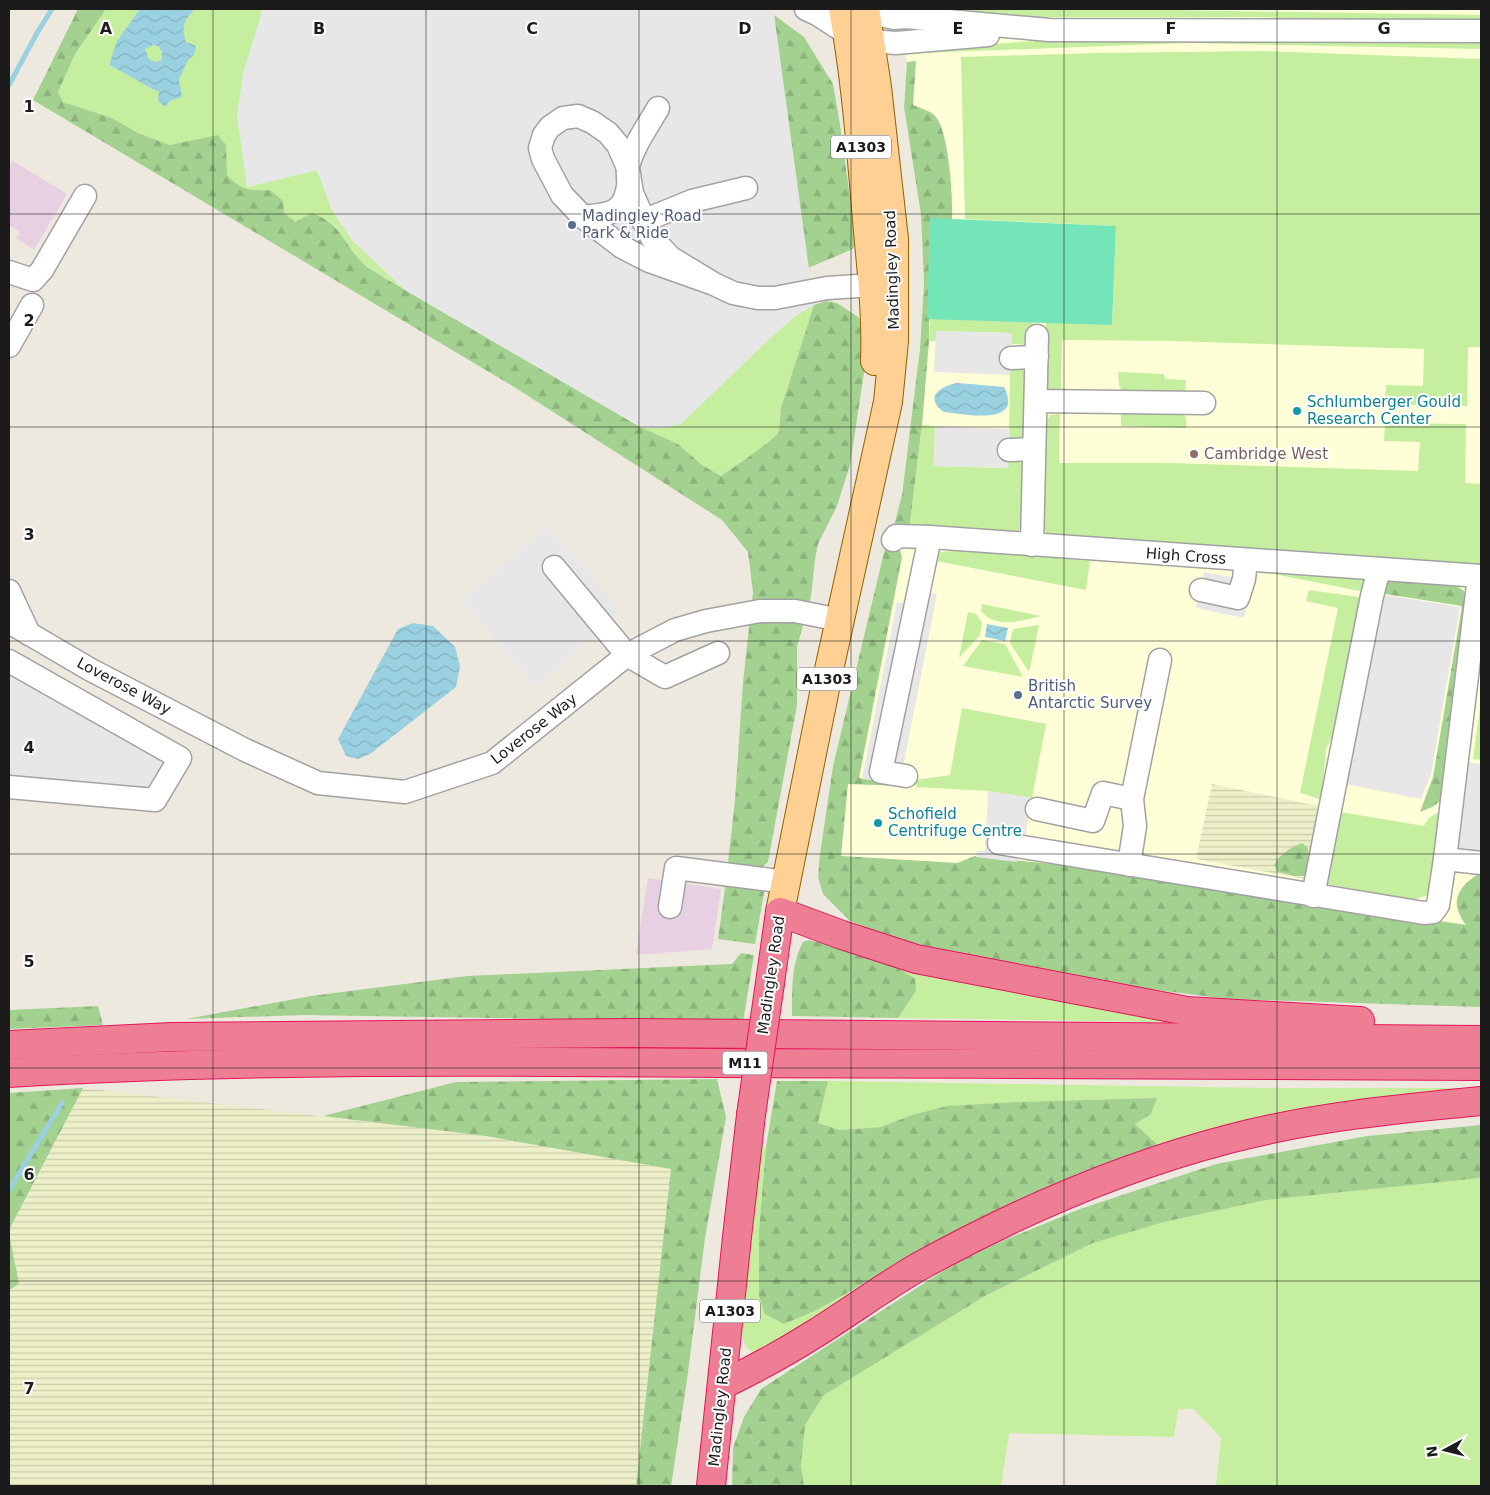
<svg xmlns="http://www.w3.org/2000/svg" width="1490" height="1495" viewBox="0 0 1490 1495" font-family="'DejaVu Sans',sans-serif">
  <defs>
    <pattern id="farmland-rules" width="6" height="5" patternUnits="userSpaceOnUse" patternTransform="scale(1.25)"><rect width="6" height="5" fill="#ecefc7"/><path d="M0 2.5h6" fill="none" stroke="#caccaa"/></pattern>
    <pattern id="forest-firs" width="22" height="20" patternUnits="userSpaceOnUse" patternTransform="scale(1.25)"><rect width="22" height="20" fill="#a3d18f"/><path d="M5 1l3.5 6h-7zM16 11l3.5 6h-7z" fill="#8cb37b"/></pattern>
    <pattern id="water-waves" width="16" height="10" patternUnits="userSpaceOnUse" patternTransform="scale(1.25)"><rect width="16" height="10" fill="#9ad1e0"/><path d="M0 5q4-4 8 0t8 0" fill="none" stroke="#84b3c0"/></pattern>
  </defs>
  <rect width="100%" height="100%" fill="#eee9df"/>
  <!-- industrial -->
  <g fill="#e8d0e3">
    <polygon points="13,161 67,194 34,250 16,238 20,232 9,225 9,168"/>
    <polygon points="648,878 721,889 712,949 636,955"/>
  </g>
  <!-- education -->
  <polygon fill="#ffffd7" points="893,9 1481,9 1481,873 1472,878 1467,925 1061,865 1017,862 975,856 957,863 820,855 833,766 885,548 893,529 902,495 920,348 924,284 921,215 904,107 907,62 894,18"/>
  <!-- farmland -->
  <g fill="url(#farmland-rules)">
    <polygon points="1212,784 1324,807 1310,880 1196,859"/>
    <polygon points="83,1088 486,1136 671,1169 636,1486 9,1486 9,1290 19,1284 9,1230"/>
  </g>
  <!-- grass -->
  <g fill="#c6ee9f">
    <path d="M106,9h34l-9,13 -22,43c18,8 32,19 50,27l20,-12 9,-20 -2,-18 -3,-9 1,-11 11,-13h68l-2,3 -14,175 70,-17 15,40 20,30 53,50 -24,-14 -21,-15 -25,-35 -23,-12 -17,8 -11,-9 -14,-23c-20,1 -29,0 -43,-15l-1,-30 -45,-2 -11,2 -32,-12 -26,-15 -49,-16 -5,-10 17,-38z"/>
    <polygon points="914,9 1107,9 1481,15 1481,23 1252,17 1003,17"/>
    <polygon points="1068,38 1481,41 1481,49 1187,43 920,53 920,50"/>
    <polygon points="153,45 158,46 162,52 162,60 155,62 149,59 145,49"/>
    <polygon points="1261,51 1481,59 1481,347 1468,347 1467,406 1385,404 1386,385 1423,386 1424,349 1171,341 1062,340 1061,396 1046,390 1046,322 1112,324 1116,226 965,219 961,57 1097,53"/>
    <path d="M814,305l-33,103 -2,25c-18,16 -38,29 -58,43l-19,-11 -24,-21 -36,-16h21c32,-26 64,-53 96,-80 18,-15 33,-32 55,-43z"/>
    <polygon points="930,317 1033,320 1032,342 1028,345 1011,344 1011,333 937,331 936,341 929,341"/>
    <polygon points="1010,366 1029,367 1030,438 1009,442"/>
    <polygon points="1118,372 1164,374 1165,379 1186,380 1185,390 1181,395 1123,393 1119,385"/>
    <path d="M1180,411c7,5 7,9 6,17l-65,-2v-14z"/>
    <polygon points="1060,414 1059,463 1170,463 1418,471 1420,442 1384,441 1385,423 1466,424 1465,483 1481,484 1481,571 1052,539 1041,526 1045,424 1050,415"/>
    <polygon points="922,425 935,426 934,466 1008,468 1009,457 1026,457 1023,526 1015,534 909,531"/>
    <polygon points="955,551 1033,556 1090,561 1086,590 936,561 940,552"/>
    <polygon points="1263,572 1361,578 1367,583 1370,593"/>
    <polygon points="1309,590 1359,597 1359,615 1334,733 1326,749 1323,784 1320,799 1300,793 1338,608 1306,601"/>
    <path d="M982,604l59,12c-19,5 -46,13 -60,-5z"/>
    <polygon points="968,612 976,614 982,622 980,635 959,658"/>
    <polygon points="1039,625 1029,672 1010,643 1013,629"/>
    <polygon points="982,640 1005,644 1023,677 963,666"/>
    <polygon points="1481,700 1481,760 1473,759"/>
    <polygon points="962,708 1046,724 1032,798 988,791 916,787 916,780 950,775"/>
    <polygon points="1443,809 1428,895 1413,900 1321,883 1335,811 1424,826 1429,818"/>
    <polygon points="873,959 1228,1023 898,1018 916,991"/>
    <path d="M828,1081l452,7h201l-260,44 -465,221c-11,-4 -13,-9 -14,-20l9,-91 4,-94 11,-1 -7,83v66l25,28 33,-14 81,-46 253,-150 5,-16 -141,4 -68,4 -35,9 -31,12 -41,3 -22,-7z"/>
    <polygon points="1481,1178 1481,1486 1216,1486 1221,1438 1194,1409 1178,1409 1174,1437 1009,1433 1001,1486 804,1486 801,1466 805,1425 824,1395 985,1296 1093,1243 1164,1222 1266,1200"/>
  </g>
  <!-- forest -->
  <g fill="url(#forest-firs)">
    <path d="M78,9h28l-31,45 -17,38 5,10 49,16 26,15 32,12 48,-10 8,10 1,30c14,15 23,16 43,15l13,11 1,12 11,9 17,-9c28,11 29,25 47,46 5,7 15,12 22,17l261,152 36,16 24,21 19,11c20,-14 40,-27 58,-43l2,-25 33,-103 12,-4 11,2 21,14 6,7 3,29 -17,112 -13,41 -19,38 -3,16 -4,36 -14,51v58l-29,157 -6,5 -5,1 5,16 2,9 -9,51 -37,-5 8,-58 9,-81 8,-118 10,-90 -5,-40 -26,-32 -211,-135 -478,-285z"/>
    <polygon points="774,15 804,37 833,84 840,125 856,242 853,249 808,268"/>
    <path d="M916,61l-3,44c6,3 19,6 23,12 13,16 17,81 16,102h-22l-1,122 -7,84 -13,106 -16,-2 9,-34 18,-147 4,-64 -3,-69 -17,-108 3,-45z"/>
    <path d="M885,548l15,2 2,7 -43,221 43,6 1,2 -55,-2 -7,72 116,7 18,-7 86,9 405,60c-2,-3 -5,-6 -6,-10 -10,-18 5,-34 21,-42v134l-254,-8 -117,-15 -206,-41 -54,-22 -27,-27 -5,-17 2,-23 13,-88z"/>
    <polygon points="1390,579 1457,586 1464,591 1466,597 1442,800 1432,807 1420,812 1433,777 1462,606 1379,593 1385,581"/>
    <path d="M1302,843l5,4c3,9 4,21 -3,29h-10l-16,-4 -4,-7c5,-10 17,-18 28,-22z"/>
    <path d="M809,940c32,7 81,20 106,39l1,12 -18,27 -106,-2c0,-25 -1,-52 11,-74z"/>
    <polygon points="741,953 754,955 743,1022 303,1015 186,1019 311,996 467,976 732,964"/>
    <polygon points="98,1006 103,1025 9,1029 9,1010"/>
    <polygon points="717,1079 726,1117 705,1238 687,1380 671,1486 636,1486 671,1169 486,1136 323,1116 456,1082"/>
    <polygon points="777,1081 828,1081 818,1123 840,1130 881,1127 912,1115 947,1106 1015,1102 1157,1098 1151,1114 1135,1124 1160,1147 898,1264 817,1310 784,1324 765,1314 759,1296 759,1230 766,1147"/>
    <polygon points="83,1088 9,1230 9,1093"/>
    <polygon points="1481,1125 1481,1178 1266,1200 1164,1222 1093,1243 985,1296 824,1395 805,1425 801,1466 804,1486 732,1486 733,1448 744,1417 761,1389 966,1256 1080,1209 1216,1164 1367,1136"/>
    <polygon points="9,1232 19,1284 9,1290"/>
  </g>
  <!-- pitch -->
  <polygon fill="#74e5b9" points="930,218 1116,226 1112,325 927,319"/>
  <!-- parking -->
  <g fill="#e7e7e7">
    <polygon points="263,9 765,9 774,15 814,305 801,312 787,322 681,424 663,428 642,428 405,290 352,240 332,210 317,170 247,187 237,116 243,73"/>
    <polygon points="936,331 1012,333 1010,375 934,372"/>
    <polygon points="935,426 1010,429 1008,468 934,466"/>
    <polygon points="548,526 621,609 536,687 462,601"/>
    <polygon points="1204,572 1252,581 1244,618 1196,608"/>
    <polygon points="912,589 937,594 900,783 862,779 897,602 909,604"/>
    <polygon points="1379,594 1460,607 1431,775 1421,799 1340,783"/>
    <polygon points="9,654 188,755 158,808 9,794"/>
    <polygon points="1468,762 1481,764 1481,856 1455,853"/>
    <polygon points="988,791 1032,798 1022,854 1018,854 1017,862 976,857 977,851 985,851"/>
  </g>
  <!-- water -->
  <g fill="url(#water-waves)" fill-rule="evenodd">
    <path d="M140,9h55c-11,12 -14,16 -9,33l10,4 -2,9 -6,5 -9,20 3,17 -12,4 -5,6 -7,-6 1,-9c-18,-8 -33,-19 -50,-27l8,-24zM153,45l5,1 4,6v8l-7,2 -6,-3 -4,-10z"/>
    <path d="M958,383l46,4c20,40 -39,27 -60,25 -21,-14 -3,-27 14,-29z"/>
    <polygon points="413,623 433,626 455,647 460,666 456,687 370,754 358,759 346,756 338,739 398,629"/>
    <polygon points="987,624 1008,628 1005,641 985,637"/>
  </g>
  <g fill="none" stroke-linecap="round" stroke-linejoin="round">
    <!-- stream -->
    <g stroke="#9ad1e0" stroke-width="5">
      <polyline points="9,85 37,33 52,9"/>
      <polyline points="9,1190 62,1103"/>
    </g>
    <!-- minor casing -->
    <g stroke="#a2a2a2" stroke-width="25">
      <g id="minor">
        <polyline points="806,9 817,14 848,34 870,41 896,43 988,35"/>
        <polyline points="852,9 894,18 905,17 1049,30 1481,31"/>
        <path d="M583,217c25,-3 41,-2 45,-31 1,-6 -1,-13 0,-19 5,-21 20,-41 30,-59"/>
        <polyline points="643,221 692,201 746,188"/>
        <polyline points="9,272 33,280 42,270 85,196"/>
        <polyline points="714,284 671,258 652,238 632,193 628,168 618,145 608,133 592,122 578,116 563,118 550,127 544,135 540,148 543,159 562,195 583,217 622,247 649,261 714,284 733,293 758,298 775,298 827,288 873,285 888,283"/>
        <polyline points="9,346 32,305"/>
        <polyline points="1011,358 1037,357"/>
        <polyline points="1036,401 1204,403"/>
        <polyline points="1009,450 1034,449"/>
        <polyline points="893,540 896,536 930,537 1481,576"/>
        <polyline points="1032,545 1037,336"/>
        <polyline points="554,567 627,655 665,677 718,653"/>
        <polyline points="1201,590 1238,598 1244,579 1246,560"/>
        <polyline points="9,591 29,634"/>
        <polyline points="9,622 91,670 245,750 318,783 405,792 492,763 627,655 675,630 706,621 760,611 795,611 840,620"/>
        <polyline points="9,661 180,758 155,800 9,787"/>
        <polyline points="906,776 881,772 930,537"/>
        <polyline points="1037,809 1093,821 1103,793 1132,799"/>
        <polyline points="999,843 1424,913 1433,912 1438,905 1445,859 1481,863"/>
        <polyline points="1445,859 1479,576"/>
        <polyline points="1129,865 1135,826 1132,799 1160,660"/>
        <polyline points="1313,896 1372,596 1379,569"/>
        <polyline points="670,907 676,868 787,882"/>
      </g>
    </g>
    <!-- major casing -->
    <g stroke="#926000" stroke-width="30">
      <g id="major">
        <path d="M843,9c13,70 18,140 24,211 4,47 10,94 8,141"/>
        <polyline points="780,912 828,674 888,402 894,341 894,239 877,87 865,9"/>
      </g>
    </g>
    <!-- highway casing -->
    <g stroke="#e4145c" stroke-width="30">
      <g id="highway">
        <polyline points="770,983 780,912 842,935 916,959 1187,1011 1360,1021"/>
        <polyline points="9,1045 172,1037 629,1033 1481,1040"/>
        <path d="M9,1073c236,-14 473,-12 710,-10 254,1 508,1 762,3"/>
        <path d="M722,1385c33,-16 64,-33 94,-52 35,-22 69,-47 104,-67 98,-54 201,-99 309,-127 83,-22 167,-30 252,-38"/>
        <polyline points="711,1486 737,1237 751,1115"/>
      </g>
    </g>
    <!-- minor -->
    <use href="#minor" stroke="#fff" stroke-width="22"/>
    <!-- major -->
    <use href="#major" stroke="#ffd093" stroke-width="28"/>
    <!-- highway -->
    <use href="#highway" stroke="#ee7e93" stroke-width="28"/>
    <!-- highway-bridge casing -->
    <g stroke="#e4145c" stroke-width="30" stroke-linecap="butt">
      <polyline id="highway-bridge" points="751,1115 770,983"/>
    </g>
    <!-- highway-bridge -->
    <use href="#highway-bridge" stroke="#ee7e93" stroke-width="28"/>
  </g>
  <!-- grid -->
  <path fill="none" stroke="#1b1b1b" stroke-width="1" stroke-opacity="0.55" d="M213,9v1477M426,9v1477M639,9v1477M851,9v1477M1064,9v1477M1277,9v1477M9,214h1472M9,427h1472M9,641h1472M9,854h1472M9,1068h1472M9,1281h1472"/>
  <!-- markers -->
  <g fill="#5c6f8a" stroke="#fff" stroke-width="2">
    <circle cx="572" cy="225" r="5"/>
    <circle cx="1018" cy="695" r="5"/>
  </g>
  <g fill="#0f9aa8" stroke="#fff" stroke-width="2">
    <circle cx="1297" cy="411" r="5"/>
    <circle cx="878" cy="823" r="5"/>
  </g>
  <circle fill="#8d6e63" stroke="#fff" stroke-width="2" cx="1194" cy="454" r="5"/>
  <g text-anchor="middle" dominant-baseline="central" stroke-width="4" stroke-linejoin="round" paint-order="stroke">
    <!-- shield labels -->
    <g fill="#fff" stroke="#5f5f5f" stroke-width="1">
      <rect x="831" y="135.5" width="60" height="23" rx="4"/>
      <rect x="797" y="667.5" width="60" height="23" rx="4"/>
      <rect x="722.5" y="1051.5" width="45" height="23" rx="4"/>
      <rect x="700" y="1299.5" width="60" height="23" rx="4"/>
    </g>
    <g font-size="14" font-weight="bold" fill="#1b1b1b">
      <text x="861" y="147">A1303</text>
      <text x="827" y="679">A1303</text>
      <text x="745" y="1063">M11</text>
      <text x="730" y="1311">A1303</text>
    </g>
    <!-- service labels -->
    <g font-size="15" fill="#4e5e75" stroke="#fff" text-anchor="start">
      <text x="582" y="216">Madingley Road<tspan x="582" dy="17">Park &amp; Ride</tspan></text>
      <text x="1028" y="686">British<tspan x="1028" dy="17">Antarctic Survey</tspan></text>
    </g>
    <!-- street labels -->
    <g font-size="15" fill="#1b1b1b" stroke="#fff">
      <text transform="translate(892 270) rotate(-92)">Madingley Road</text>
      <text transform="translate(1186 556) rotate(4)">High Cross</text>
      <text transform="translate(124 686) rotate(28)">Loverose Way</text>
      <text transform="translate(534 729) rotate(-38)">Loverose Way</text>
      <text transform="translate(771 975) rotate(-82)">Madingley Road</text>
      <text transform="translate(720 1407) rotate(-84)">Madingley Road</text>
    </g>
    <!-- culture labels -->
    <g font-size="15" fill="#0d838f" stroke="#fff" text-anchor="start">
      <text x="1307" y="402">Schlumberger Gould<tspan x="1307" dy="17">Research Center</tspan></text>
      <text x="888" y="814">Schofield<tspan x="888" dy="17">Centrifuge Centre</tspan></text>
    </g>
    <!-- education labels -->
    <g font-size="15" fill="#785e54" stroke="#fff" text-anchor="start">
      <text x="1204" y="454">Cambridge West</text>
    </g>
  </g>
  <g font-size="16" text-anchor="middle" font-weight="bold" fill="#1b1b1b" stroke="#fff" stroke-width="4" stroke-linejoin="round" paint-order="stroke">
    <text x="106" y="34">A</text>
    <text x="319" y="34">B</text>
    <text x="532" y="34">C</text>
    <text x="745" y="34">D</text>
    <text x="958" y="34">E</text>
    <text x="1171" y="34">F</text>
    <text x="1384" y="34">G</text>
    <text x="29" y="112">1</text>
    <text x="29" y="326">2</text>
    <text x="29" y="540">3</text>
    <text x="29" y="753">4</text>
    <text x="29" y="967">5</text>
    <text x="29" y="1180">6</text>
    <text x="29" y="1394">7</text>
  </g>
  <!-- border -->
  <rect width="1490" height="1495" fill="none" stroke="#1b1b1b" stroke-width="20"/>
  <!-- north arrow -->
  <g transform="translate(1445 1450) rotate(263)" stroke="#ffffff" stroke-width="4" paint-order="stroke">
  <path d="M0-4L9 19L0 12L-9 19Z" fill="#1b1b1b"/>
  <text y="-8" font-size="14" font-weight="bold" text-anchor="middle" fill="#1b1b1b">N</text>
  </g>
</svg>
